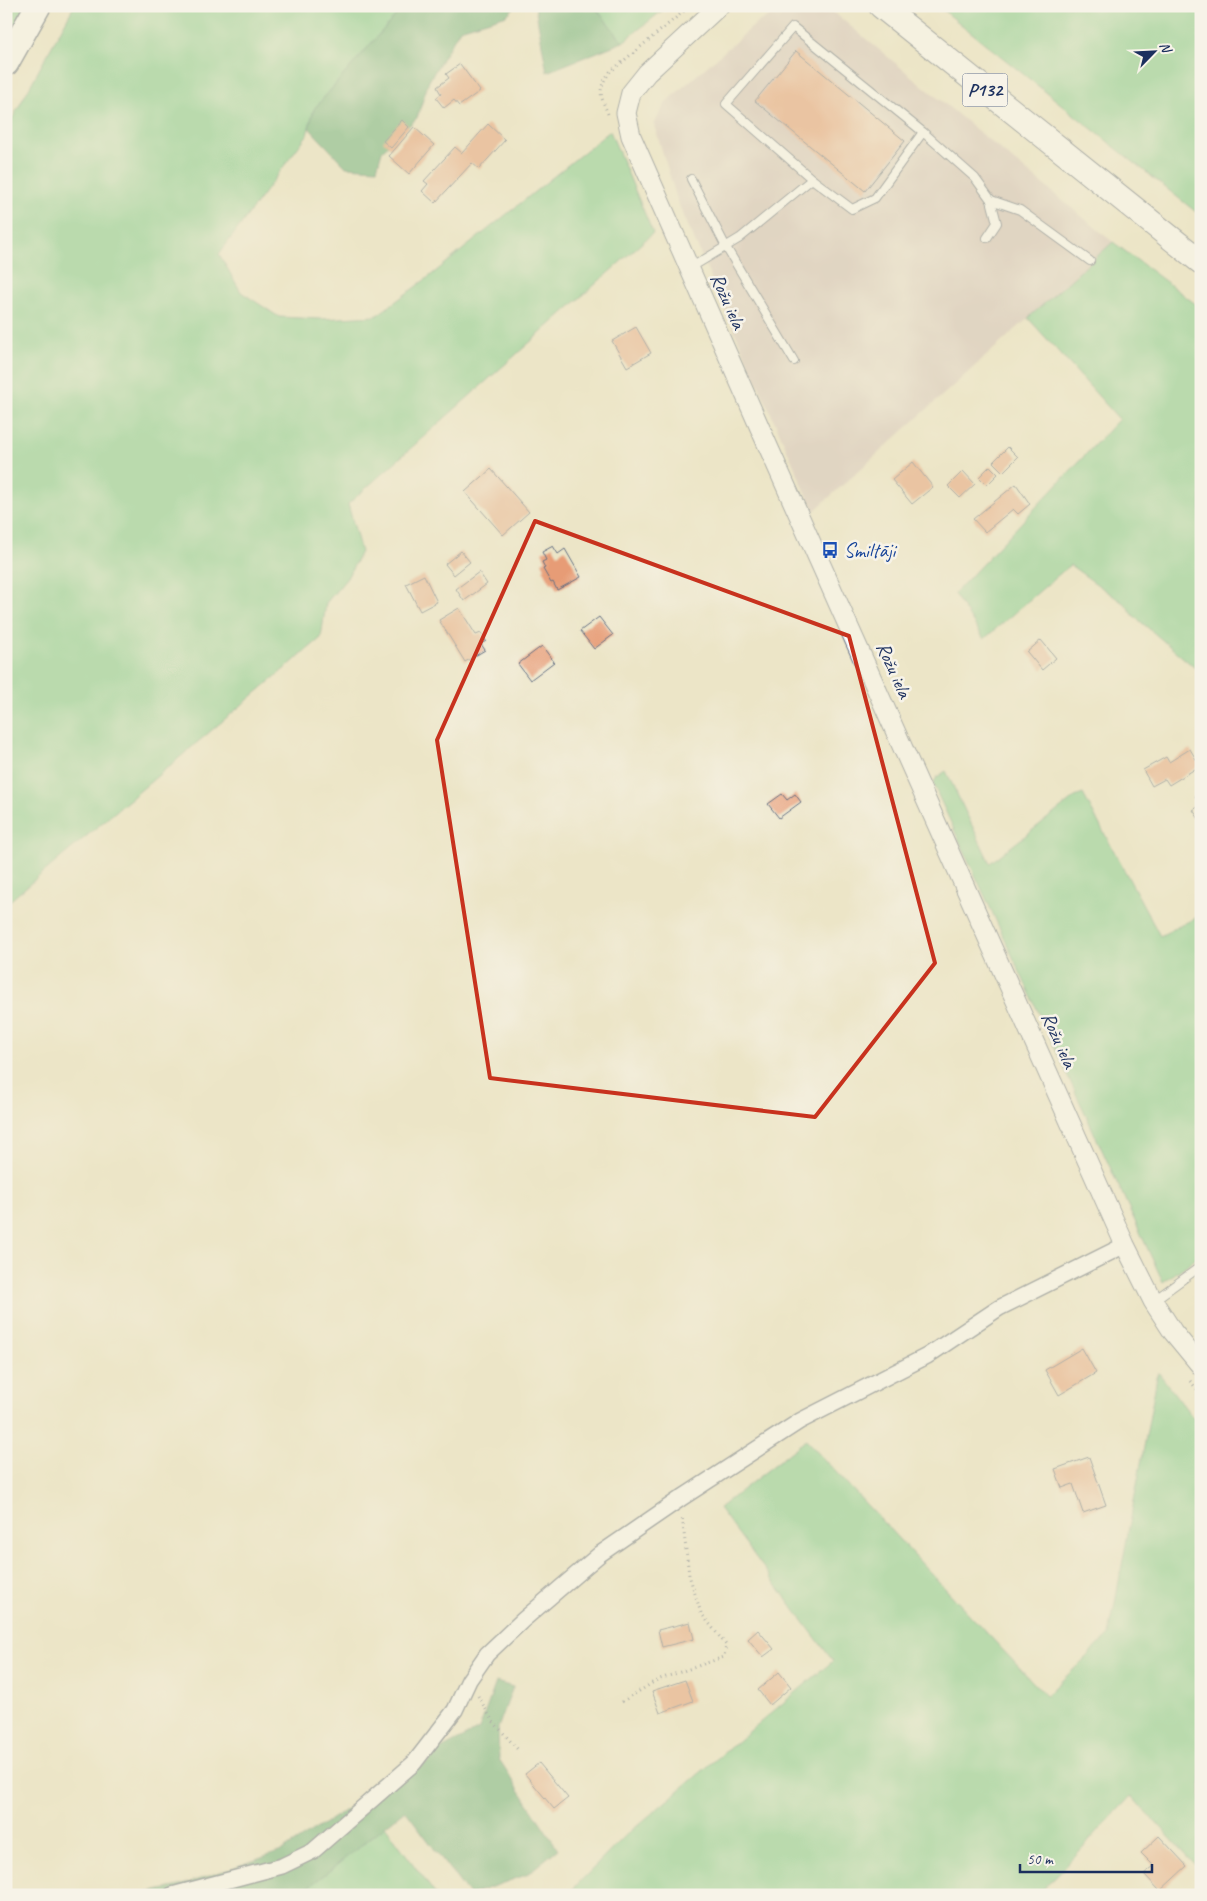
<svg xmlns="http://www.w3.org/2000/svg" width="1207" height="1901" viewBox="0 0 1207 1901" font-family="Caveat,sans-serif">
  <rect width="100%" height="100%" fill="#f7f3e8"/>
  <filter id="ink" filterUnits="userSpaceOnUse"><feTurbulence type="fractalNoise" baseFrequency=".02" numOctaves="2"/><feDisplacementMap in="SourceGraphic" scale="10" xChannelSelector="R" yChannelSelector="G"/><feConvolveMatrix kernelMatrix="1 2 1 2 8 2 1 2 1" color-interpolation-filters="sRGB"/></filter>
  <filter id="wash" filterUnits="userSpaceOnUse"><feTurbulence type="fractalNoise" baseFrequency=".0096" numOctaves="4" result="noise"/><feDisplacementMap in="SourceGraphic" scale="20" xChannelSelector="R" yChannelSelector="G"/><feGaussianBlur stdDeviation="1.12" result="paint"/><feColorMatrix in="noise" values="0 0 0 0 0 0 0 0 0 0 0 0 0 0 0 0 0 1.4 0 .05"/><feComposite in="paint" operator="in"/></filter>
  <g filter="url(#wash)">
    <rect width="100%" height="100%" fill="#ece5c7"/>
    <!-- industrial -->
    <polygon fill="#d1c0bc" points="785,6 826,6 1113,242 814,511 678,203 654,124 667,101 757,23"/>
    <!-- green -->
    <g fill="#7ccd8f" stroke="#4c7e76">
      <polygon points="6,6 26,6 6,42"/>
      <polygon points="74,6 404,6 314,109 307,135 219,254 241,292 279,317 321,319 376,316 430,276 610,131 653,233 348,504 361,552 347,578 326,603 321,638 6,904 6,130"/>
      <polygon points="594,6 668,6 623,42"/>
      <polygon points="938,6 1201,6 1201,216 943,10"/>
      <polygon points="1113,242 1201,308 1201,673 1134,616 1126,605 1070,565 984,639 954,594 1119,419 1028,318"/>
      <polygon points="946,771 990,863 1075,797 1083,794 1160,936 1201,915 1201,1255 1163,1282 933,784 937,777"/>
      <polygon points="1158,1372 1201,1428 1201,1871 1131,1796 1038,1895 567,1895 625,1836 833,1661 719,1508 806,1440 1046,1696 1109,1635"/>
      <polygon points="385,1826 436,1895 298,1895"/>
    </g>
    <!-- forest -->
    <g fill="#65b07a" stroke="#40706c">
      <polygon points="404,6 516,6 507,15 460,29 429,81 417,118 382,151 377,169 346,167 309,128 314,109"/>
      <polygon points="535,6 594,6 623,42 547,72"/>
      <polygon points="496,1682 513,1687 498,1728 499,1759 558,1849 526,1875 469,1895 405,1810 333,1868 298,1895 139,1895 179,1886 282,1851 384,1785 427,1763 437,1751 479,1729"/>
    </g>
    <g id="blocks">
      <!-- building -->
      <g fill="#e79c76">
        <polygon points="796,51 905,141 865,191 755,101"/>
        <polygon points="460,64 480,91 459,106 454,100 444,108 436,98 441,94 437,87 449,78 446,74"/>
        <polygon points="402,120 409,127 391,148 383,141"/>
        <polygon points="488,124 505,140 479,169 472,163 435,203 422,191 428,184 424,181 455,147 462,153"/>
        <polygon points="414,127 434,145 409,174 389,156"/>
        <polygon points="636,327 651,353 627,367 612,341"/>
        <polygon points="1008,447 1018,457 1003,472 993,462"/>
        <polygon points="913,462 933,487 912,504 892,480"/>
        <polygon points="990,466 998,474 987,485 979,477"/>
        <polygon points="491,469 529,512 503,535 465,492"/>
        <polygon points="963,471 975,484 960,498 948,486"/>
        <polygon points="1016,484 1030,504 1018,514 1013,509 985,532 973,519"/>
        <polygon points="553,546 558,554 565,549 581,577 557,590 553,582 551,583 543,569 545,568 542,562 546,560 542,552"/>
        <polygon points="461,551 470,562 454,575 445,564"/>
        <polygon points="479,572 487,584 464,601 456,589"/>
        <polygon points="424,575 437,602 420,611 406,584"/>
        <polygon points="459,608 476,635 481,633 486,641 481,644 485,650 465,662 439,620"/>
        <polygon points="599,617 613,635 594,649 580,631"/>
        <polygon points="1041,640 1056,658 1042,670 1027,652"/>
        <polygon points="542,646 554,662 530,680 518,664"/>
        <polygon points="1190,749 1200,766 1169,785 1165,779 1152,786 1143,770 1166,757 1169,762"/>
        <polygon points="1201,792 1201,822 1193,810 1201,805 1195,796"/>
        <polygon points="782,794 787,800 795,794 801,802 779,818 768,804"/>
        <polygon points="1082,1348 1096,1373 1059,1395 1045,1370"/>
        <polygon points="1089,1457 1106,1505 1083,1513 1073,1484 1062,1488 1055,1469"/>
        <polygon points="690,1622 694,1639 662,1647 658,1630"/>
        <polygon points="758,1630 774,1649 763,1657 748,1639"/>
        <polygon points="779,1672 791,1687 770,1705 758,1690"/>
        <polygon points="685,1680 693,1701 660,1713 652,1691"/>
        <polygon points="539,1763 568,1798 554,1809 525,1774"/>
        <polygon points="1159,1836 1187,1866 1160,1891 1144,1874 1154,1866 1141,1853"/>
      </g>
    </g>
  </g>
  <g filter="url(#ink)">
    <use href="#blocks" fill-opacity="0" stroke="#646f83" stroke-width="1"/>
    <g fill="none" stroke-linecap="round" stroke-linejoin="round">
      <!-- service casing -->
      <g stroke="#646f83" stroke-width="10">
        <g id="service">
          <polyline points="923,132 875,198 852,209 812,179 726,104 793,27 923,132 975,178 991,200 997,223 987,238"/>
          <polyline points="691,179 726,247 794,361"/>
          <polyline points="991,200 1020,210 1090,261"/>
          <polyline points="690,268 740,238 812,179"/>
          <polyline points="1153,1301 1201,1266"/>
        </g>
      </g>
      <!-- minor casing -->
      <g stroke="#646f83" stroke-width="18">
        <polyline id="minor" points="172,1895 282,1866 313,1851 414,1763 455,1710 469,1680 487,1654 523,1620 600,1554 680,1499 800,1421 927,1356 999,1308 1125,1245"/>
      </g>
      <!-- tertiary casing -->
      <g stroke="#646f83" stroke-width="21">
        <polyline id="tertiary" points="719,6 647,73 631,93 626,113 631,136 767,444 1125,1245 1153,1301 1173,1332 1201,1366"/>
      </g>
      <!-- primary casing -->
      <g stroke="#646f83" stroke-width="26">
        <polyline id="primary" points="881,6 1201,262"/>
      </g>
      <!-- trunk casing -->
      <g stroke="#646f83" stroke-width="28">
        <polyline id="trunk" points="6,63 38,6"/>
      </g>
      <!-- path -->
      <g stroke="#646f83" stroke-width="3" stroke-dasharray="1 4" stroke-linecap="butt">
        <path d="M608,114c-8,-19 -11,-25 2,-42l79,-65"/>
        <polyline points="1190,1381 1201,1394"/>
        <polyline points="478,1696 492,1720 519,1751"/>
        <polyline points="622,1702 657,1680 724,1657 726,1645 701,1613 689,1575 682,1516"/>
      </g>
      <!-- service -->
      <use href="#service" stroke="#fff" stroke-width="8"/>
      <!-- minor -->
      <use href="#minor" stroke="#fff" stroke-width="15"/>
      <!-- tertiary -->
      <use href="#tertiary" stroke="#fff" stroke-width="19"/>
      <!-- primary -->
      <use href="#primary" stroke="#fff" stroke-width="24"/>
      <!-- trunk -->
      <use href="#trunk" stroke="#fff" stroke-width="25"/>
    </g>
  </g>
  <!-- marked area -->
  <path d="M0 0H1207V1901H0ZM535,521l314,115 86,327 -120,154 -325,-39 -53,-338z" fill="#ece5c7" fill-opacity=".55" fill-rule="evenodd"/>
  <path fill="none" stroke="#c8321e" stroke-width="4" stroke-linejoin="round" d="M535,521l314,115 86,327 -120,154 -325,-39 -53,-338z"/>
  <!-- icons -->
  <defs>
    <g id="bus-bare" transform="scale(1.35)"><path d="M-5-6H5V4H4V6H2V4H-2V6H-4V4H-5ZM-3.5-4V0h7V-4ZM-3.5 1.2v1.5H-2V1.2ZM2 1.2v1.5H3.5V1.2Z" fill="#1a4fb4" stroke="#f7f3e8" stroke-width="2.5" paint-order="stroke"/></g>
  </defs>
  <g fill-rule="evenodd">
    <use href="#bus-bare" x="830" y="550"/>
  </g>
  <g text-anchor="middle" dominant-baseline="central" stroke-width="5" stroke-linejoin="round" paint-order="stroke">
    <!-- shield labels -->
    <rect fill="#f7f3e8" stroke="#5d6a87" stroke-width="1" x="962.5" y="73.5" width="45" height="33" rx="4"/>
    <g font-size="19" font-weight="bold" fill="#1b2f5e">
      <text x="985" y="90">P132</text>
    </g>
    <!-- street labels -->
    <g font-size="20" fill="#1b2f5e" stroke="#f7f3e8">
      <text transform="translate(728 301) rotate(66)">Rožu iela</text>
      <text transform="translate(894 670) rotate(66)">Rožu iela</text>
      <text transform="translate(1059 1040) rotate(66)">Rožu iela</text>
    </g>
    <!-- transit labels -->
    <g font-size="20" fill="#164399" stroke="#f7f3e8" text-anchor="start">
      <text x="844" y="550">Smiltāji</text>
    </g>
  </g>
  <!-- margin -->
  <rect width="1207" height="1901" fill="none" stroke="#f7f3e8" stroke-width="25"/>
  <!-- north arrow -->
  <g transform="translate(1154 52) rotate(66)" stroke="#f7f3e8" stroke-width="4" paint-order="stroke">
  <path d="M0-4L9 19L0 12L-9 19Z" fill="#1b2f5e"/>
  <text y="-8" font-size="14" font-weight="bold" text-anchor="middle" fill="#1b2f5e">N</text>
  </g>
  <!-- scale -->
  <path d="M1020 1864v8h132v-8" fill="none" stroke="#1b2f5e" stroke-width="2.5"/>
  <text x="1027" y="1864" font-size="15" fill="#1b2f5e" stroke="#f7f3e8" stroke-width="4" paint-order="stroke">50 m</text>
</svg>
